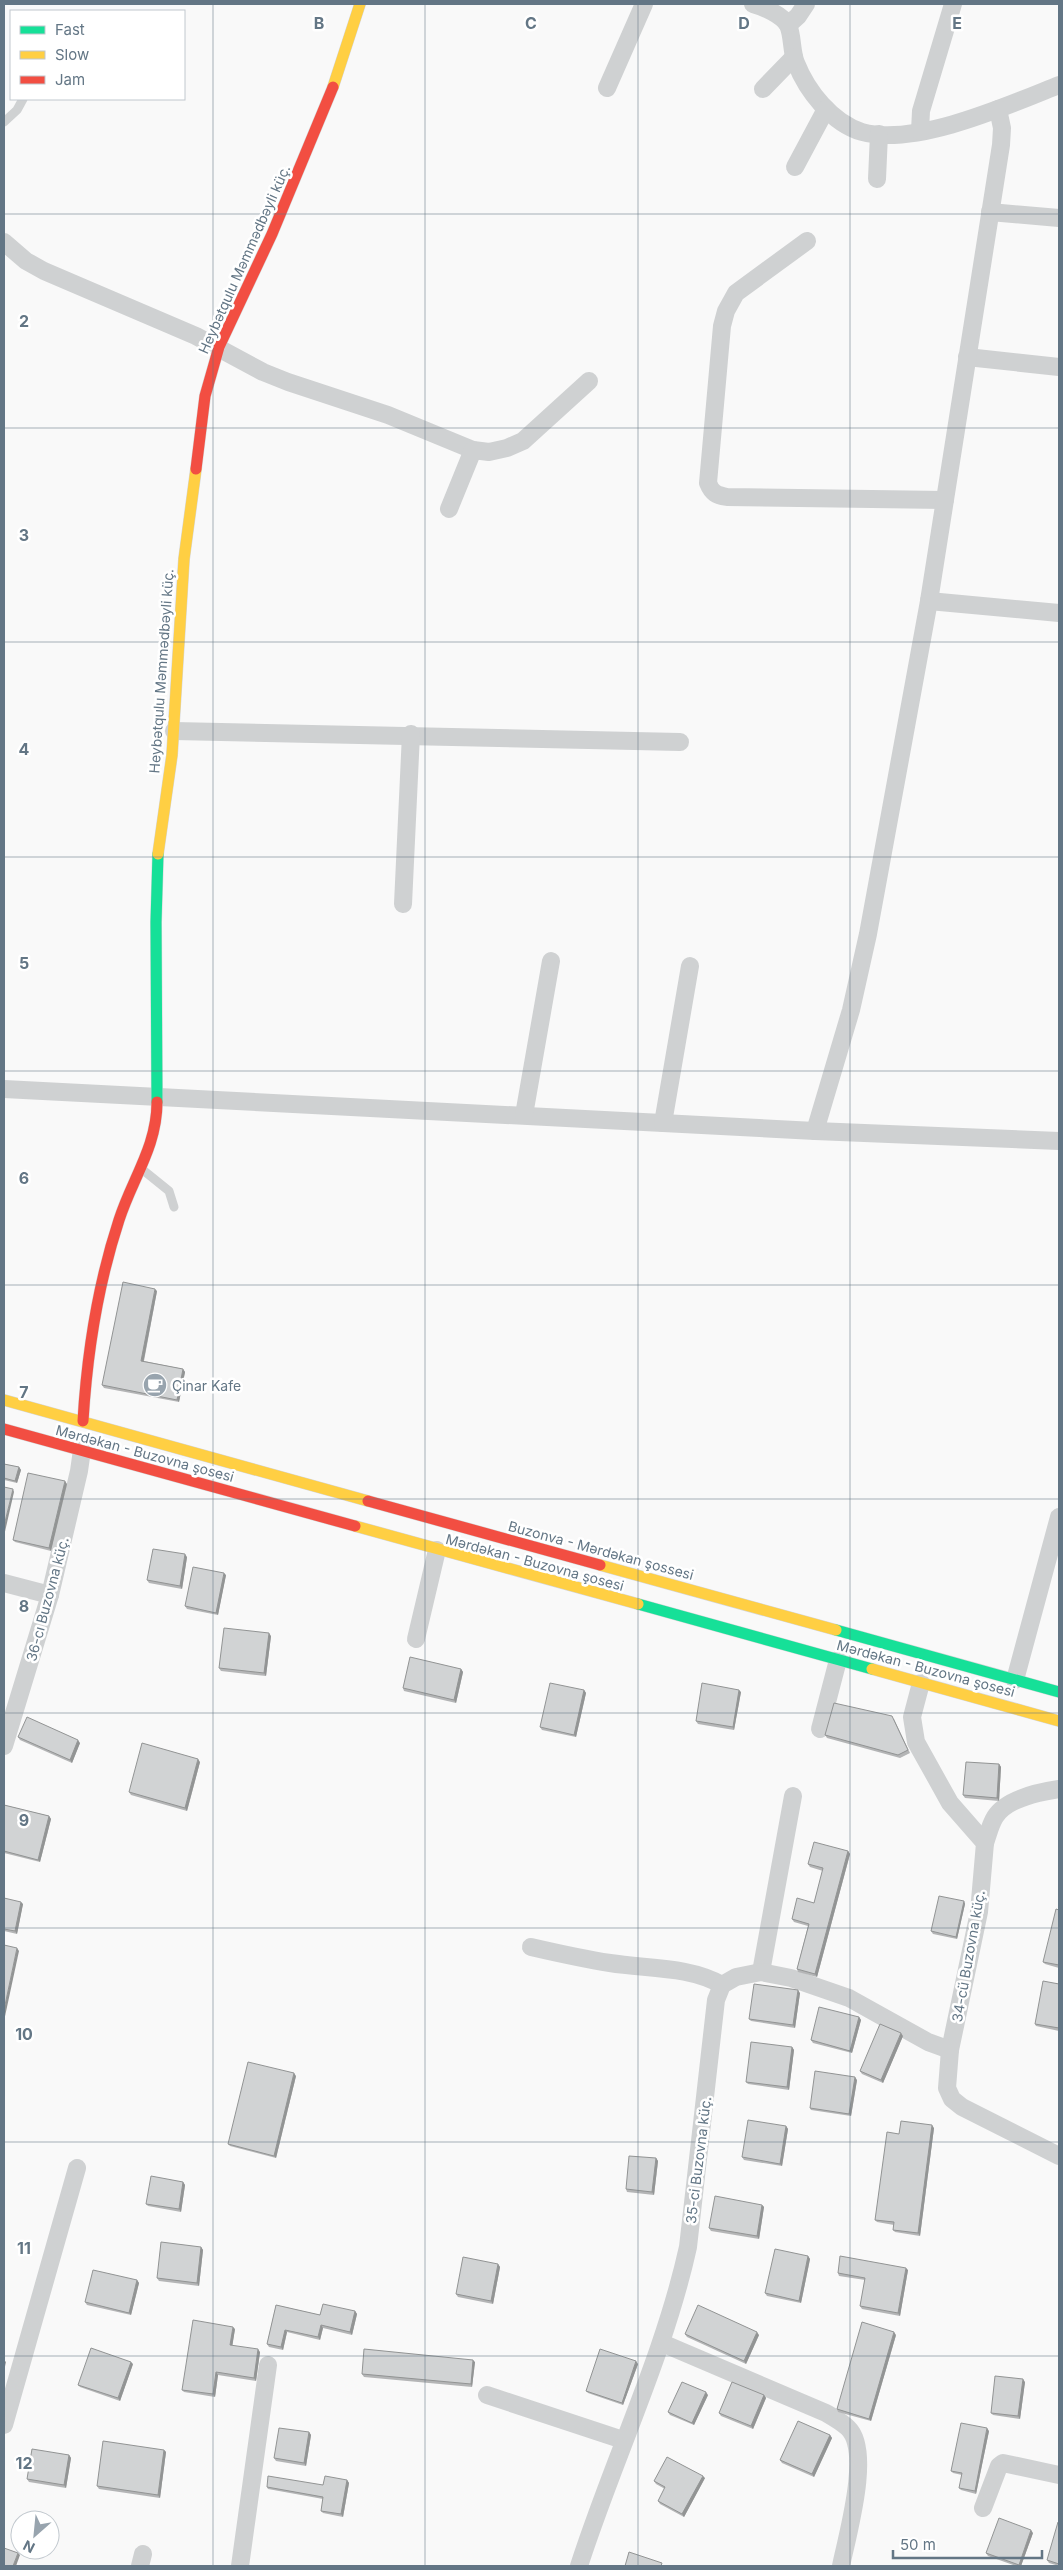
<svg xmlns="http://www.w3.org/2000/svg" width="1063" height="2570" viewBox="0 0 1063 2570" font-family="Inter,sans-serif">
  <rect width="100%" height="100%" fill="#f9f9f9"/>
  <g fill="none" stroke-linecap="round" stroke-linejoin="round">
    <!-- fast casing -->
    <g stroke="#d5d6d7" stroke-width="12">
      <g id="fast">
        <polyline points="157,1102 156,922 158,854"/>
        <polyline points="638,1604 872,1669"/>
        <polyline points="836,1630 1059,1692"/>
      </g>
    </g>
    <!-- slow casing -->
    <g stroke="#d5d6d7" stroke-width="12">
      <g id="slow">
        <polyline points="333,87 360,4"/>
        <polyline points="158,854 172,755 184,559 196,469"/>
        <polyline points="4,1400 368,1501"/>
        <polyline points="355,1526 638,1604"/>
        <polyline points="600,1565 836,1630"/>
        <polyline points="872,1669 1059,1721"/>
      </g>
    </g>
    <!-- jam casing -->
    <g stroke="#d5d6d7" stroke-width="12">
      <g id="jam">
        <polyline points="196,469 205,396 219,347 272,234 333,87"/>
        <path d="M83,1421c4,-67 15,-137 36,-201 13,-41 38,-73 38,-118"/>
        <polyline points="4,1429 355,1526"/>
        <polyline points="368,1501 600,1565"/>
      </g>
    </g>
    <!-- lane -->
    <g stroke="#cfd1d2" stroke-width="9">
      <polyline points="4,122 17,110 23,99"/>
      <polyline points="143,1170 169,1191 174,1207"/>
    </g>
    <!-- street -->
    <g stroke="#cfd1d2" stroke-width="18">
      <path d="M753,4c11,3 29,11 35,21 5,11 3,26 8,38 11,28 36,60 66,69 53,15 147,-27 197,-47"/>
      <polyline points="788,25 798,16 806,4"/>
      <polyline points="607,88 644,4"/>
      <polyline points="763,89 794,57"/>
      <polyline points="920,131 921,111 953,4"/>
      <polyline points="795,167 826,109"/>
      <polyline points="877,179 879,134"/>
      <polyline points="990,212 1059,218"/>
      <path d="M807,241l-71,52 -10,18 -4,15 -14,157c4,10 8,12 19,14l218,3"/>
      <polyline points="4,242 26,261 44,271 196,336 263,372 288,382 388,415 473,450 489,452 507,448 523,441 589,381"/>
      <polyline points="967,357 1059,367"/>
      <polyline points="449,509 473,450"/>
      <polyline points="929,601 1059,613"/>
      <polyline points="174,731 680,742"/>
      <polyline points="403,904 411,734"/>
      <polyline points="4,1089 815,1131 1059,1141"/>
      <polyline points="524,1115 551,961"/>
      <polyline points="663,1123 690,966"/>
      <polyline points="815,1131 851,1010 868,934 929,601 1001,145 1002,128 998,109"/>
      <polyline points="4,1583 50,1595"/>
      <polyline points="416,1639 437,1550"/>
      <polyline points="1015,1680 1059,1517"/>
      <polyline points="921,1683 912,1717 916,1742 950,1803 985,1843 979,1912 950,2050 947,2088 952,2099 962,2107 1059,2156"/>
      <polyline points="820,1729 838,1660"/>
      <polyline points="4,1746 50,1595 79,1471 82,1450"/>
      <path d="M985,1843c3,-8 5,-18 10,-26 11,-18 44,-25 64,-28"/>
      <path d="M531,1947c26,6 53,12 79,16 37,6 79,3 112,22"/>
      <polyline points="761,1972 793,1796"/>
      <path d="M662,2343l164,70c7,4 16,9 22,15 24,23 -1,108 -7,138"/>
      <polyline points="487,2395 623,2440"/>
      <polyline points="4,2425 77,2168"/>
      <polyline points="983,2508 999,2466 1003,2463 1059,2475"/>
      <polyline points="140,2566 143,2554"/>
      <polyline points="240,2566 268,2365"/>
      <path d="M579,2566c34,-106 85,-210 109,-319l28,-247 6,-15 14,-8 25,-5 30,6 58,20 79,44 22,8"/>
    </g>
    <!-- fast -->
    <use href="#fast" stroke="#16e098" stroke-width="11"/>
    <!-- slow -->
    <use href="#slow" stroke="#ffcf43" stroke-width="11"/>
    <!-- jam -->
    <use href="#jam" stroke="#f24e42" stroke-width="11"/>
  </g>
  <!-- wall -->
  <g fill="#b4b5b6">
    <polygon points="157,1291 144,1361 183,1369 185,1372 179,1402 104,1388 102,1385"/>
    <polygon points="4,1464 19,1467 21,1470 17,1483 4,1480"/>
    <polygon points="67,1484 51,1551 15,1542 13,1540"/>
    <polygon points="187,1557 182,1589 149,1583 147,1580"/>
    <polygon points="226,1575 218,1615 187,1609 185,1606"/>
    <polygon points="271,1636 266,1676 221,1671 219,1668"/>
    <polygon points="461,1669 463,1672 456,1703 404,1691 403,1688"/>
    <polygon points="584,1690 586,1693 576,1737 542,1730 540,1727"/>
    <polygon points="741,1692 734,1730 698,1724 696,1721"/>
    <polygon points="894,1719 910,1753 900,1758 827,1738 825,1735"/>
    <polygon points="18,1737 80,1743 72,1763 20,1740"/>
    <polygon points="200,1762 187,1811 131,1795 129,1792"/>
    <polygon points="999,1764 1001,1767 999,1801 965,1798 963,1795"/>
    <polygon points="4,1805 49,1816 51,1819 40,1862 4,1853"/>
    <polygon points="848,1851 850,1854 817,1977 798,1972 797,1969 808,1926 794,1922 792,1919 814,1903 823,1871 810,1867 808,1864"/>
    <polygon points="4,1898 23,1904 17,1934 4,1931"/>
    <polygon points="964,1901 965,1904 957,1939 933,1934 931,1931"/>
    <polygon points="1059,1910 1059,1968 1045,1964 1043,1962"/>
    <polygon points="1059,1984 1059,2031 1036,2026 1035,2024"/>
    <polygon points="800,1993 795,2028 751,2021 749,2019"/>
    <polygon points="859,2017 861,2020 852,2053 813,2043 811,2040"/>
    <polygon points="903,2036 883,2083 862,2074 860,2071"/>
    <polygon points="792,2047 794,2050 789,2090 748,2084 746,2082"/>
    <polygon points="296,2076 276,2158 230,2146 228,2144"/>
    <polygon points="857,2080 851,2116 811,2110 810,2108"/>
    <polygon points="786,2126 788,2129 782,2166 744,2160 742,2157"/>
    <polygon points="934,2128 920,2236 895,2232 893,2230 894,2225 877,2222 875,2220 899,2134"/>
    <polygon points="656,2158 658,2161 654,2195 627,2192 626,2189"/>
    <polygon points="183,2182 185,2185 181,2212 148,2206 146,2204"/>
    <polygon points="762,2205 764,2207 759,2239 711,2231 709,2228"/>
    <polygon points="201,2247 203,2250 199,2286 159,2281 157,2278"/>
    <polygon points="808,2256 810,2259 801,2303 767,2296 765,2293"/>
    <polygon points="498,2264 500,2267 493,2304 458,2297 456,2294"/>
    <polygon points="908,2270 900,2316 862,2309 860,2306 865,2280 839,2276 838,2273"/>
    <polygon points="137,2280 139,2283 131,2315 87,2305 85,2302"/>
    <polygon points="276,2305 320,2315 355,2311 357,2314 352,2335 323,2328 320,2340 287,2332 283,2350 269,2347 267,2344"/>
    <polygon points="235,2329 232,2346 260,2352 256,2381 218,2375 215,2397 184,2392 182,2390"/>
    <polygon points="685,2334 759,2335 746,2364 687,2337"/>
    <polygon points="896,2335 871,2421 838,2412 837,2409"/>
    <polygon points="475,2362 472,2387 364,2377 362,2374"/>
    <polygon points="133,2364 120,2401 80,2387 78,2385"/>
    <polygon points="638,2364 623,2405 588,2393 586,2391"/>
    <polygon points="1025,2382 1020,2419 993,2415 991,2413"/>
    <polygon points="708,2395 694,2425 670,2415 668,2412"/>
    <polygon points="764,2395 766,2398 753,2429 721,2416 719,2413"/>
    <polygon points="989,2431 976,2494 961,2490 959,2488 962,2475 953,2473 951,2471"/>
    <polygon points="309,2432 311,2435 306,2466 276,2461 274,2458"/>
    <polygon points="830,2435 832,2438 814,2477 782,2463 780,2460"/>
    <polygon points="164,2450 166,2452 160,2498 99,2489 97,2486"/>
    <polygon points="69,2455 71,2458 66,2488 29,2482 27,2479"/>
    <polygon points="705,2478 684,2517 660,2504 658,2501 665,2489 656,2484 654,2481"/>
    <polygon points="347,2480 349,2483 343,2517 323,2513 321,2511 323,2499 268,2489 267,2487 323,2485"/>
    <polygon points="1059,2523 1059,2566 1049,2563 1047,2560"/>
    <polygon points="1033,2533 1021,2566 1016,2566 988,2556 986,2553"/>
  </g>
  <!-- shaded-wall -->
  <g fill="#929494">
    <polygon points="155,1289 157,1291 143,1364 141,1361"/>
    <polygon points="183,1369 185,1372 179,1402 177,1400"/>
    <polygon points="19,1467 21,1470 17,1483 15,1481"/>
    <polygon points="65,1481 67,1484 51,1551 49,1548"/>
    <polygon points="13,1489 14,1492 4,1536 4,1526"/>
    <polygon points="185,1554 187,1557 182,1589 180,1586"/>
    <polygon points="224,1573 226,1575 218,1615 216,1613"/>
    <polygon points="269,1633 271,1636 266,1676 264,1673"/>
    <polygon points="461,1669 463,1672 456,1703 454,1700"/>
    <polygon points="584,1690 586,1693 576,1737 574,1735"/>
    <polygon points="739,1690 741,1692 734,1730 733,1727"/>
    <polygon points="78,1740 80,1743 72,1763 70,1760"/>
    <polygon points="198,1759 200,1762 187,1811 185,1808"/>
    <polygon points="999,1764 1001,1767 999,1801 997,1798"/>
    <polygon points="49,1816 51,1819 40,1862 38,1860"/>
    <polygon points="848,1851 850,1854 817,1977 815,1974"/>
    <polygon points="964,1901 965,1904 957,1939 956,1937"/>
    <polygon points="21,1902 23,1904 17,1934 15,1931"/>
    <polygon points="17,1948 19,1951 4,2021 4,2010"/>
    <polygon points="798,1990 800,1993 795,2028 793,2025"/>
    <polygon points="859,2017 861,2020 852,2053 850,2051"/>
    <polygon points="901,2033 903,2036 883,2083 881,2080"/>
    <polygon points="792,2047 794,2050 789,2090 787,2087"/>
    <polygon points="294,2073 296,2076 276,2158 274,2156"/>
    <polygon points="855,2077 857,2080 851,2116 849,2114"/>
    <polygon points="932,2125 934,2128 920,2236 918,2233"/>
    <polygon points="786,2126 788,2129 782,2166 780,2164"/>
    <polygon points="656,2158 658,2161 654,2195 652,2192"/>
    <polygon points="183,2182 185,2185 181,2212 179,2209"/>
    <polygon points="762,2205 764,2207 759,2239 757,2236"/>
    <polygon points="201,2247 203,2250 199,2286 197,2283"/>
    <polygon points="808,2256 810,2259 801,2303 799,2301"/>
    <polygon points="498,2264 500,2267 493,2304 491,2301"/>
    <polygon points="906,2268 908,2270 900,2316 898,2313"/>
    <polygon points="137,2280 139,2283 131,2315 129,2313"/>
    <polygon points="355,2311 357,2314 352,2335 350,2332"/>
    <polygon points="321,2325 323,2328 320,2340 318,2337"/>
    <polygon points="233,2327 235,2329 232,2348 230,2345"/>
    <polygon points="285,2330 287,2332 283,2350 281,2347"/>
    <polygon points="757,2332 759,2335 746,2364 744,2361"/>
    <polygon points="894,2332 896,2335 871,2421 869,2419"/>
    <polygon points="258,2349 260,2352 256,2381 254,2378"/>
    <polygon points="4,2360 6,2362 4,2371"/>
    <polygon points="473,2360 475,2362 472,2387 471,2384"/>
    <polygon points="636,2361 638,2364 623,2405 622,2403"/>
    <polygon points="131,2362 133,2364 120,2401 118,2398"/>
    <polygon points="216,2372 218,2375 215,2397 213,2394"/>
    <polygon points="1023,2379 1025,2382 1020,2419 1018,2416"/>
    <polygon points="706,2392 708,2395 694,2425 692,2423"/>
    <polygon points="764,2395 766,2398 753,2429 751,2426"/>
    <polygon points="987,2428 989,2431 976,2494 975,2491"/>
    <polygon points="309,2432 311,2435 306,2466 304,2463"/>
    <polygon points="830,2435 832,2438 814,2477 812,2474"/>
    <polygon points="164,2450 166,2452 160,2498 158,2495"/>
    <polygon points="69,2455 71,2458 66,2488 64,2485"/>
    <polygon points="703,2476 705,2478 684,2517 682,2514"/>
    <polygon points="347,2480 349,2483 343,2517 341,2514"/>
    <polygon points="1031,2530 1033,2533 1021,2566 1020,2566 1019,2565"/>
    <polygon points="18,2553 20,2555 16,2566 13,2566"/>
  </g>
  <!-- building -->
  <g fill="#d1d3d4" stroke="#929494">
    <polygon points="123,1282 155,1289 141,1361 183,1369 177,1400 102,1385"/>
    <polygon points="4,1464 19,1467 15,1481 4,1478"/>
    <polygon points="28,1473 65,1481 49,1548 13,1540"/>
    <polygon points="4,1487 13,1489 4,1526"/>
    <polygon points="153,1549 185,1554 180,1586 147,1580"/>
    <polygon points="193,1567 224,1573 216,1613 185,1606"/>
    <polygon points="224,1628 269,1633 264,1673 219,1668"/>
    <polygon points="410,1657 461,1669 454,1700 403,1688"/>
    <polygon points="550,1683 584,1690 574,1735 540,1727"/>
    <polygon points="702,1683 739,1690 733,1727 696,1721"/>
    <polygon points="834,1703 892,1716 908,1750 898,1755 825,1735"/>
    <polygon points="27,1717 78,1740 70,1760 18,1737"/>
    <polygon points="142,1743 198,1759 185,1808 129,1792"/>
    <polygon points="966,1762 999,1764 997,1798 963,1795"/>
    <polygon points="4,1805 49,1816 38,1860 4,1851"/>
    <polygon points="814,1842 848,1851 815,1974 797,1969 809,1924 792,1919 797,1898 814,1903 823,1868 808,1864"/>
    <polygon points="939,1896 964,1901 956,1937 931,1931"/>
    <polygon points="4,1898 21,1902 15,1931 4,1929"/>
    <polygon points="1056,1909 1059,1910 1059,1965 1043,1962"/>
    <polygon points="4,1945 17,1948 4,2010"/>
    <polygon points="1043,1981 1059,1984 1059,2028 1035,2024"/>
    <polygon points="754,1984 798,1990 793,2025 749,2019"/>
    <polygon points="819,2007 859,2017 850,2051 811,2040"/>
    <polygon points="880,2024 901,2033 881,2080 860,2071"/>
    <polygon points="751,2042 792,2047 787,2087 746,2082"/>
    <polygon points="248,2062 294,2073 274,2156 228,2144"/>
    <polygon points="815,2071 855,2077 849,2114 810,2108"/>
    <polygon points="748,2120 786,2126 780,2164 742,2157"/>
    <polygon points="901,2121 932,2125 918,2233 893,2230 894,2222 875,2220 887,2132 899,2134"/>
    <polygon points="629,2156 656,2158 652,2192 626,2189"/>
    <polygon points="151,2176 183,2182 179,2209 146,2204"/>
    <polygon points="715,2196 762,2205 757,2236 709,2228"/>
    <polygon points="161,2242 201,2247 197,2283 157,2278"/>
    <polygon points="775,2249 808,2256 799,2301 765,2293"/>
    <polygon points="840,2256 906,2268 898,2313 860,2306 865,2278 838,2273"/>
    <polygon points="463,2257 498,2264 491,2301 456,2294"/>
    <polygon points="93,2270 137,2280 129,2313 85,2302"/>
    <polygon points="323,2304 355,2311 350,2332 321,2325 318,2337 285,2330 281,2347 267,2344 276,2305 320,2315"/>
    <polygon points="698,2305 757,2332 744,2361 685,2334"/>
    <polygon points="193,2320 233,2327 230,2345 258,2349 254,2378 216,2372 213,2394 182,2390"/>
    <polygon points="862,2322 894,2332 869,2419 837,2409"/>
    <polygon points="91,2348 131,2362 118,2398 78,2385"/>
    <polygon points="364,2349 473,2360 471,2384 362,2374"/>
    <polygon points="600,2349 636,2361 622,2403 586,2391"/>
    <polygon points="995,2376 1023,2379 1018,2416 991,2413"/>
    <polygon points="682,2382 706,2392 692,2423 668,2412"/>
    <polygon points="732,2382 764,2395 751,2426 719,2413"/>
    <polygon points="798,2421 830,2435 812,2474 780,2460"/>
    <polygon points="961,2423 987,2428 975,2491 959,2488 962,2473 951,2471"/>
    <polygon points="279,2428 309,2432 304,2463 274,2458"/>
    <polygon points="103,2441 164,2450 158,2495 97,2486"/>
    <polygon points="32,2449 69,2455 64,2485 27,2479"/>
    <polygon points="667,2457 703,2476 682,2514 658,2501 665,2487 654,2481"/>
    <polygon points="268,2476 323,2485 325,2476 347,2480 341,2514 321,2511 323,2497 267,2487"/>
    <polygon points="999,2518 1031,2530 1019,2565 986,2553"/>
    <polygon points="1058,2522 1059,2523 1059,2564 1047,2560"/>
    <polygon points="4,2548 18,2553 13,2566 4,2566"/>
    <polygon points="629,2552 662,2563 661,2566 625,2566"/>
  </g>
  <!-- grid -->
  <path fill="none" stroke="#637685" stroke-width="1" stroke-opacity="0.55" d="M213,4v2562M425,4v2562M638,4v2562M850,4v2562M4,214h1055M4,428h1055M4,642h1055M4,857h1055M4,1071h1055M4,1285h1055M4,1499h1055M4,1713h1055M4,1928h1055M4,2142h1055M4,2356h1055"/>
  <!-- icons -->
  <defs>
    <g id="cafe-disc" transform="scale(1.25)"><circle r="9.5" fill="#98a4ae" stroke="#fff"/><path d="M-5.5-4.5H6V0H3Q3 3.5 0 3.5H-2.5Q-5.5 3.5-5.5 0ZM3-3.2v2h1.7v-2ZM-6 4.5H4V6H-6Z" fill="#fff"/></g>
  </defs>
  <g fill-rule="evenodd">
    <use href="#cafe-disc" x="155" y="1385"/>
  </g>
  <g text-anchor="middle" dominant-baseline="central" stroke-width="5" stroke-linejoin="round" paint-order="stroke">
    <!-- street labels -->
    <g font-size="14" fill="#637685" stroke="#fff">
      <text transform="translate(244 259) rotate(-66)">Heybətqulu Məmmədbəyli küç.</text>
      <text transform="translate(161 671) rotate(-86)">Heybətqulu Məmmədbəyli küç.</text>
      <text transform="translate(145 1453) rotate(15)">Mərdəkan - Buzovna şosesi</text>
      <text transform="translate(601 1550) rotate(15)">Buzonva - Mərdəkan şossesi</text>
      <text transform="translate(535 1562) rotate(15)">Mərdəkan - Buzovna şosesi</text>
      <text transform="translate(47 1599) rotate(-75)">36-cı Buzovna küç.</text>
      <text transform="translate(926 1668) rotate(15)">Mərdəkan - Buzovna şosesi</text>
      <text transform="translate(968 1956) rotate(-80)">34-cü Buzovna küç.</text>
      <text transform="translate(698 2160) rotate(-83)">35-ci Buzovna küç.</text>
    </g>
    <!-- poi labels -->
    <g font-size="14" fill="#637685" stroke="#fff" text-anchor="start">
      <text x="172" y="1385">Çinar Kafe</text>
    </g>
  </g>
  <g font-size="16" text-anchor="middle" font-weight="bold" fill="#637685" stroke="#fff" stroke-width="5" stroke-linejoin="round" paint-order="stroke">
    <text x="319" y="29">B</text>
    <text x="531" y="29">C</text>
    <text x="744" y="29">D</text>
    <text x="957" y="29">E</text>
    <text x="24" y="327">2</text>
    <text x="24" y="541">3</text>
    <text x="24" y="755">4</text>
    <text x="24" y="969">5</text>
    <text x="24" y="1184">6</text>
    <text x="24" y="1398">7</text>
    <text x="24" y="1612">8</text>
    <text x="24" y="1826">9</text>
    <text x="24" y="2040">10</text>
    <text x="24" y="2254">11</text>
    <text x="24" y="2469">12</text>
  </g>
  <!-- border -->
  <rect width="1063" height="2570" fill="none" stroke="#637685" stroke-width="10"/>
  <!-- legend -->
  <rect x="10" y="10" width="175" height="90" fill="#ffffff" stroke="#c1c8ce"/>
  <rect x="20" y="26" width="25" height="8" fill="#16e098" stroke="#c1c8ce"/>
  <text x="55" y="35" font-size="15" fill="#637685">Fast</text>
  <rect x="20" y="51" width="25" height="8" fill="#ffcf43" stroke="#c1c8ce"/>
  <text x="55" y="60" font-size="15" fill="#637685">Slow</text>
  <rect x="20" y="76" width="25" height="8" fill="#f24e42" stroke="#c1c8ce"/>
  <text x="55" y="85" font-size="15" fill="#637685">Jam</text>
  <!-- north arrow -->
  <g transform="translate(35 2535) rotate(207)"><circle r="24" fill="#ffffff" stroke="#c1c8ce"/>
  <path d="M0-4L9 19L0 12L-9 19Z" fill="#98a4ae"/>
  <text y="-8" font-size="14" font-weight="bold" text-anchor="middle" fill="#637685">N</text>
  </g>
  <!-- scale -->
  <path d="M893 2550v8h149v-8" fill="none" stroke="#637685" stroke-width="2.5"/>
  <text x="900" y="2550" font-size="15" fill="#637685" stroke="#ffffff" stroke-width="4" paint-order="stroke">50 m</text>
</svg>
